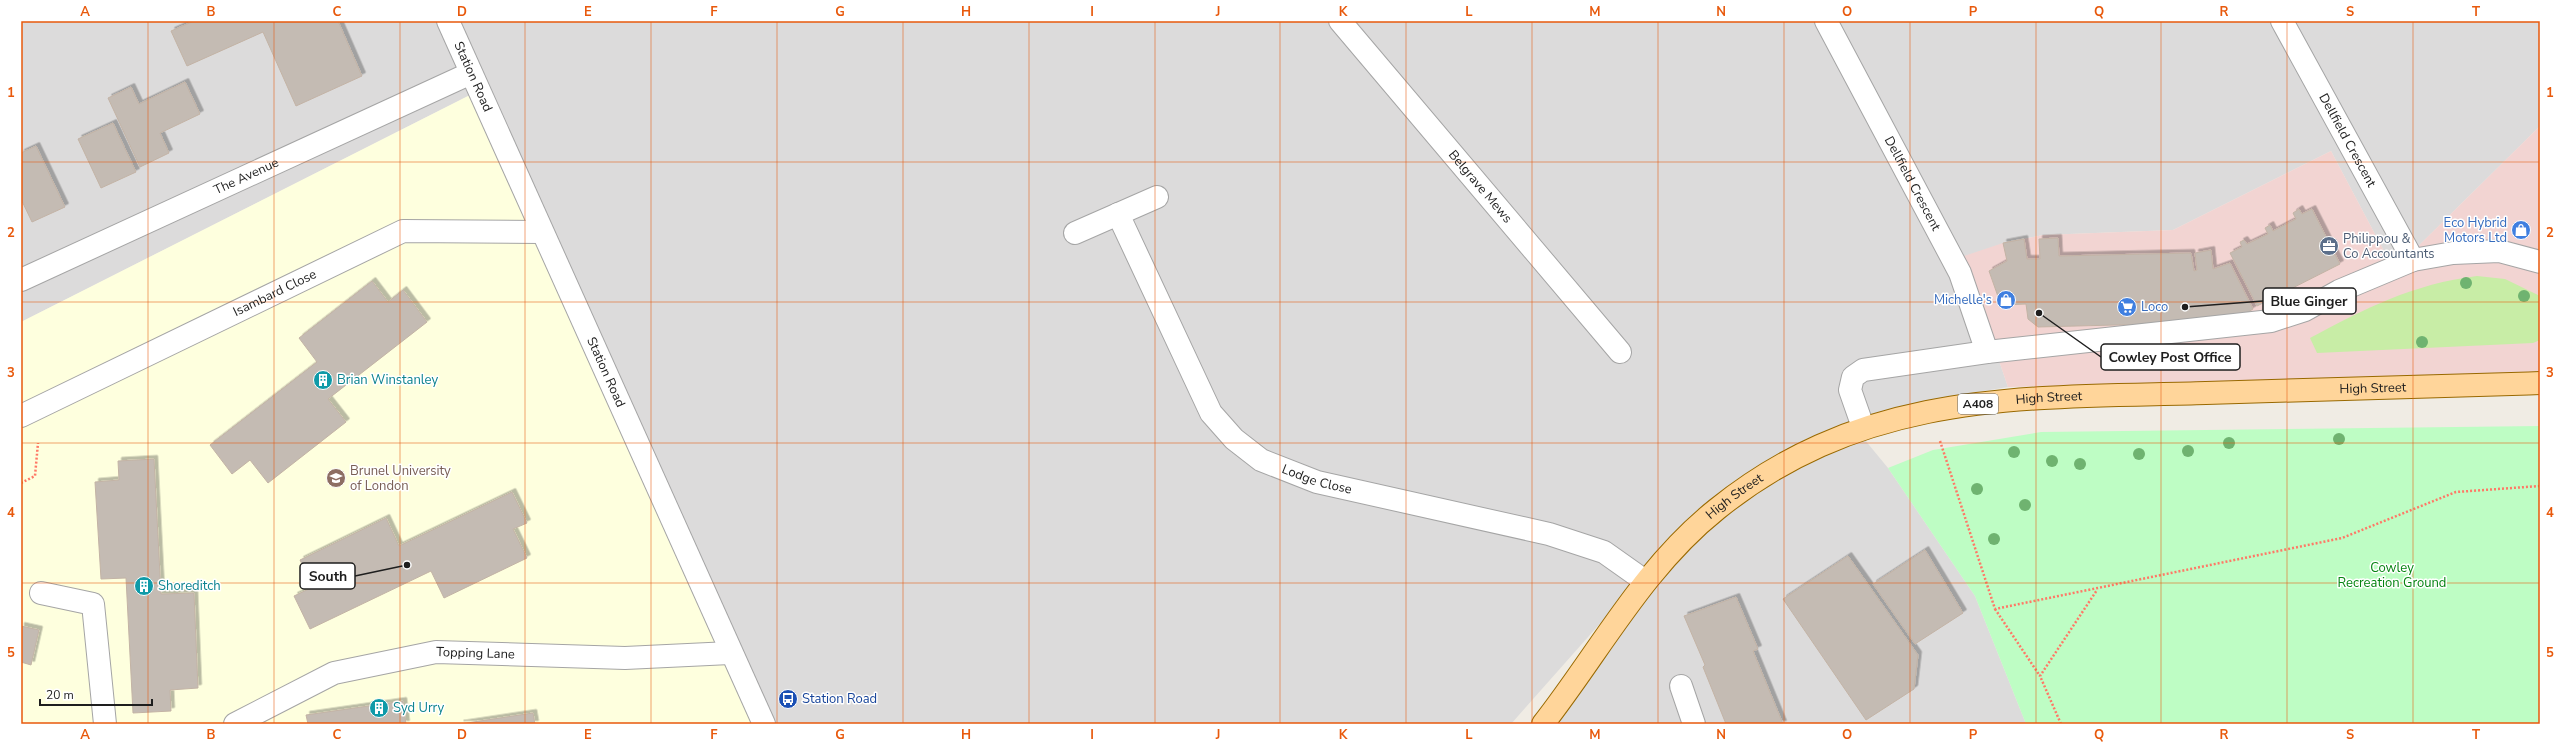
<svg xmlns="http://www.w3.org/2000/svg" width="2561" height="745" viewBox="0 0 2561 745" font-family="'Nunito Sans',sans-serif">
  <defs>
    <filter id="shadow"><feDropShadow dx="3.5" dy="-3.5" stdDeviation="0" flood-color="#0004"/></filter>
  </defs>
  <rect width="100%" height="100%" fill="#f0ece4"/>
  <!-- residential -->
  <g fill="#dcdbdb">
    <polygon points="21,21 2540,21 2540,126 2394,270 2331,151 2173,230 2043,235 2003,243 1970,276 2008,387 1924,401 1865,419 1744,481 1643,575 1511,724 748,724 476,92 21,322"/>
    <polygon points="1860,434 1888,468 1975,596 2026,724 1553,724 1586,671 1712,516"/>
  </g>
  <!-- commercial -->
  <polygon fill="#f2d4d2" points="2540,126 2540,376 2008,387 1970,276 1961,257 2003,243 2043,235 2173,230 2331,151 2394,270"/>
  <!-- education -->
  <polygon fill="#feffde" points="476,92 721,633 751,724 21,724 21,322"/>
  <!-- grass -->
  <path fill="#c8eda6" d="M2477,276l28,3 35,17v44l-7,3 -216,10 -7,-15c56,-30 103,-54 167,-62z"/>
  <!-- park -->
  <polygon fill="#befdc4" points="2540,426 2540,724 2026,724 1975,596 1888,468 1933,450 2041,432"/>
  <!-- building -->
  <g fill="#c4bbb3" stroke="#c3b3a5" filter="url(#shadow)">
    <polygon points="194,21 338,21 362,76 296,106 263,32 187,66 171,31"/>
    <polygon points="185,82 200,114 160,133 169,153 140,167 108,98 131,87 139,104"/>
    <polygon points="113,123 136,172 101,188 78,139"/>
    <polygon points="36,146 65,207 32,222 21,199 21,153"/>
    <polygon points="2299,209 2302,214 2312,209 2340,264 2257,306 2230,253 2242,247 2240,242 2244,240 2247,244 2268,234 2265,228 2270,225 2273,231 2296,219 2293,213"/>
    <polygon points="2058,238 2059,256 2191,253 2194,271 2197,270 2195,253 2211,250 2213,269 2230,263 2253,309 2232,322 2038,327 2028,319 2026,304 2001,305 1989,271 2007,261 2003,243 2024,239 2027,259 2040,259 2039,239"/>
    <polygon points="372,281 388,302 403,290 427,322 328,399 346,422 268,483 250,460 232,474 210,445 317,362 299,338"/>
    <polygon points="154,459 161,594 194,593 198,688 170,690 171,711 133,713 126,578 101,579 95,482 119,480 118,461"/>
    <polygon points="512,492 527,523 513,529 527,558 444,598 431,571 310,629 294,596 313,587 300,560 386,518 399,546"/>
    <polygon points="1925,550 1963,613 1915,644 1873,584"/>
    <polygon points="1848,556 1918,655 1914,689 1866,720 1783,599"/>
    <polygon points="1736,597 1758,649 1753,651 1783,724 1726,724 1703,667 1705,665 1684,616"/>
    <polygon points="21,626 39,630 31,665 21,662"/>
    <polygon points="403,701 406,724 308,724 306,715"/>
    <polygon points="533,713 535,724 460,724"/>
  </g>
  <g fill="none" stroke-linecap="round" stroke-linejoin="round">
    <!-- pedestrian casing -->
    <g stroke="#a5a5a5" stroke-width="24">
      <g id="pedestrian">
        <polyline points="41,593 93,604 105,724"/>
        <path id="s1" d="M235,724l99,-51 102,-21 189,6 105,-5"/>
      </g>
    </g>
    <!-- minor casing -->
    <g stroke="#a5a5a5" stroke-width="24">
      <g id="minor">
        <path id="s2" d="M1340,21l280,331"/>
        <path id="s3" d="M1826,21l134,252 27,79"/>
        <path id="s4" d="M2282,21l131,239"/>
        <path id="s5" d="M1118,214l93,199 23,26 27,21 56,22 232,52 55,18 41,29"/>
        <polyline points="1075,233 1157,197"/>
        <path id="s6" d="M21,280l450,-207"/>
        <path id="s7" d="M21,416l382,-185 139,1"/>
        <polyline points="1863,427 1850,390 1853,377 1863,370 1987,352 2271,321 2305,310 2339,291 2413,260 2453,253 2499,251 2540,262"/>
        <polyline points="1681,686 1694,724"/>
      </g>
    </g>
    <!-- tertiary casing -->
    <g stroke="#a5a5a5" stroke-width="24">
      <g id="tertiary">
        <path id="s8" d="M448,21l316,703"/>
      </g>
    </g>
    <!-- primary casing -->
    <g stroke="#996900" stroke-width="24">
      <g id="primary">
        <path id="s9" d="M1543,724c57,-73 100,-156 174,-215 149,-120 309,-111 489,-116 112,-3 223,-6 334,-10"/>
      </g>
    </g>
    <!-- path -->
    <g stroke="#ff7866" stroke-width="2.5" stroke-dasharray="2 2" stroke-linecap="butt">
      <polyline points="1940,441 1995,609 2342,538 2456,492 2540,486"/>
      <polyline points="21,483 35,476 38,443"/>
      <polyline points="1995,609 2040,676"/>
      <polyline points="2061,724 2040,676 2097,590"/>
    </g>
    <!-- pedestrian -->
    <use href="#pedestrian" stroke="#fff" stroke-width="22"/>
    <!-- minor -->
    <use href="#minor" stroke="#fff" stroke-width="22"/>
    <!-- tertiary -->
    <use href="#tertiary" stroke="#fff" stroke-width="22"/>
    <!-- primary -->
    <use href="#primary" stroke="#ffd59a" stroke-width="22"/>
  </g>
  <!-- trees -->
  <g fill="#6fb370">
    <circle cx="2466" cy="283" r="6"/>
    <circle cx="2524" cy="296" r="6"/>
    <circle cx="2422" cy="342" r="6"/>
    <circle cx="2339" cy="439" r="6"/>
    <circle cx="2229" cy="443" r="6"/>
    <circle cx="2188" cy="451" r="6"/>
    <circle cx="2014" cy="452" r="6"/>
    <circle cx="2139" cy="454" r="6"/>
    <circle cx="2052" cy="461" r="6"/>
    <circle cx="2080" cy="464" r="6"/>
    <circle cx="1977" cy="489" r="6"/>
    <circle cx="2025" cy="505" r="6"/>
    <circle cx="1994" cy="539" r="6"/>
  </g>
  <!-- grid -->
  <path fill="none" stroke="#e8590c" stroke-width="1" stroke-opacity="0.55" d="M148,21v703M274,21v703M400,21v703M525,21v703M651,21v703M777,21v703M903,21v703M1029,21v703M1155,21v703M1280,21v703M1406,21v703M1532,21v703M1658,21v703M1784,21v703M1910,21v703M2036,21v703M2161,21v703M2287,21v703M2413,21v703M21,162h2519M21,302h2519M21,443h2519M21,583h2519"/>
  <!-- icons -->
  <defs>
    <g id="shop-disc" transform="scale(1)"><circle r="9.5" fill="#3f7fe0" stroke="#fff"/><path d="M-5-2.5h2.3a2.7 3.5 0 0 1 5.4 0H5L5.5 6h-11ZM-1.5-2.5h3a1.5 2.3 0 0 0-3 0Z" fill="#fff"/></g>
    <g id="office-disc" transform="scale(1)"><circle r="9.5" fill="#5c6f8a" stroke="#fff"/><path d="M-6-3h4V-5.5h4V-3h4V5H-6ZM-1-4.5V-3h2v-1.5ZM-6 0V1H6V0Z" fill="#fff"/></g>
    <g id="supermarket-disc" transform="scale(1)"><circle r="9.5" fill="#3f7fe0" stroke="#fff"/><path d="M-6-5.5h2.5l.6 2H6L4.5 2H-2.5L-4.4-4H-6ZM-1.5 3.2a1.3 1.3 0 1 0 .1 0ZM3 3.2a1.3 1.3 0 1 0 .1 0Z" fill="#fff"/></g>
    <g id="building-disc" transform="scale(1)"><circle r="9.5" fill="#0f9aa8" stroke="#fff"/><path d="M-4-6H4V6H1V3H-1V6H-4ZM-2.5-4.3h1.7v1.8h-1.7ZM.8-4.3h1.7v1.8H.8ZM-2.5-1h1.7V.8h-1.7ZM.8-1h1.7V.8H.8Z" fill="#fff"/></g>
    <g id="university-disc" transform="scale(1)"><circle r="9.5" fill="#8d6e63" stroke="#fff"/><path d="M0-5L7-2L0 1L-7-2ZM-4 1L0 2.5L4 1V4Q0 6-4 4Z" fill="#fff"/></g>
    <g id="bus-disc" transform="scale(1)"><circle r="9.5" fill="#1a4fb4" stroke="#fff"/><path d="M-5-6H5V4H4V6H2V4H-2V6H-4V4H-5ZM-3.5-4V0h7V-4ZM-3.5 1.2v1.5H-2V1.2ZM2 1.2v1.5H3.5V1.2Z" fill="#fff"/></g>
  </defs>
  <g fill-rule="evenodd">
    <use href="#shop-disc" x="2521" y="230"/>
    <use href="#office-disc" x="2329" y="246"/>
    <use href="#shop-disc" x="2006" y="300"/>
    <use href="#supermarket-disc" x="2127" y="307"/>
    <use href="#building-disc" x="323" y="380"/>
    <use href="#university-disc" x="336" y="478"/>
    <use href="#building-disc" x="144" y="586"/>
    <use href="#bus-disc" x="788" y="699"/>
    <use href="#building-disc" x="379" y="708"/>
  </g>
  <g text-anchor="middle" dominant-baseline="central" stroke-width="3" stroke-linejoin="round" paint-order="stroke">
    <!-- shield labels -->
    <rect fill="#fff" stroke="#626262" stroke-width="1" x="1958" y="394" width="40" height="20" rx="3"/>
    <g font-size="12" font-weight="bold" fill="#1e1e1e">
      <text x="1978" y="404">A408</text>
    </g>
    <!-- street labels -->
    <g font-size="13" fill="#1e1e1e" stroke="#fff">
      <text stroke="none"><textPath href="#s8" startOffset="61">Station Road</textPath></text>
      <text stroke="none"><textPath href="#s4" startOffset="136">Dellfield Crescent</textPath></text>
      <text stroke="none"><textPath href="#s6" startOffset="248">The Avenue</textPath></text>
      <text stroke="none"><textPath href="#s3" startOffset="184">Dellfield Crescent</textPath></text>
      <text stroke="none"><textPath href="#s2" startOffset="217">Belgrave Mews</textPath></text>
      <text stroke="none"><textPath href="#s7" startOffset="282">Isambard Close</textPath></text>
      <text stroke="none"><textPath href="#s8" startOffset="385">Station Road</textPath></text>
      <text stroke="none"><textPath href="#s9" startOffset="958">High Street</textPath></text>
      <text stroke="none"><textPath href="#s9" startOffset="634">High Street</textPath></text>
      <text stroke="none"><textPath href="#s5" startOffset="348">Lodge Close</textPath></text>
      <text stroke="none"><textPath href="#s9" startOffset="299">High Street</textPath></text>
      <text stroke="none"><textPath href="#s1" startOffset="255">Topping Lane</textPath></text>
    </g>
    <!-- shop labels -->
    <g font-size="13" fill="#366cbe" stroke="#fff" text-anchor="end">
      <text x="2507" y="223">Eco Hybrid<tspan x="2507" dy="15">Motors Ltd</tspan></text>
      <text x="1992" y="300">Michelle's</text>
      <text x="2141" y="307" text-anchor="start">Loco</text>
    </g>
    <!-- service labels -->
    <g font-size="13" fill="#4e5e75" stroke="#fff" text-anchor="start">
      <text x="2343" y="239">Philippou &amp;<tspan x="2343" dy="15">Co Accountants</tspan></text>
    </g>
    <!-- culture labels -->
    <g font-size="13" fill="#0d838f" stroke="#fff" text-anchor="start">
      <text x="337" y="380">Brian Winstanley</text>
      <text x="158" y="586">Shoreditch</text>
      <text x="393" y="708">Syd Urry</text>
    </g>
    <!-- education labels -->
    <g font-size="13" fill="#785e54" stroke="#fff" text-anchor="start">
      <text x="350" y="471">Brunel University<tspan x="350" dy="15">of London</tspan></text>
    </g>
    <!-- park labels -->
    <g font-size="13" fill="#058411" stroke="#fff">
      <text x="2392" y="568">Cowley<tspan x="2392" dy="15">Recreation Ground</tspan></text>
    </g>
    <!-- transit labels -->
    <g font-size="13" fill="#164399" stroke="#fff" text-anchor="start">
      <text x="802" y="699">Station Road</text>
    </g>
  </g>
  <!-- callouts -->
  <path fill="none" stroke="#1e1e1e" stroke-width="1.5" d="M2185 307L2263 301M2039 313L2101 357M407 565L355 576"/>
  <g fill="#1e1e1e" stroke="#fff" stroke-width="1.5">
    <circle cx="2185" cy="307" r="4"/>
    <circle cx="2039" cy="313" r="4"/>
    <circle cx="407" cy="565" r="4"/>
  </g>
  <g fill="#fff" stroke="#1e1e1e" stroke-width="1.5">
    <rect x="2263" y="288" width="93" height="26" rx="4"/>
    <rect x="2101" y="344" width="139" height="26" rx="4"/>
    <rect x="300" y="563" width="55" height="26" rx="4"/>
  </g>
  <g font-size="14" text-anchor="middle" font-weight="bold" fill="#1e1e1e">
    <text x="2309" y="306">Blue Ginger</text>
    <text x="2170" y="362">Cowley Post Office</text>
    <text x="328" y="581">South</text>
  </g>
  <!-- border -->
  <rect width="2561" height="745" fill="none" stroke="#ffffff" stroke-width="44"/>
  <!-- scale -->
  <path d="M40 699v6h112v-6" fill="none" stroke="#1e1e1e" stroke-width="2"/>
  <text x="46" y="699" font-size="12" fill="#1e1e1e" stroke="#ffffff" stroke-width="3" paint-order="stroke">20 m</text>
  <rect x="22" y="22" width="2517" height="701" fill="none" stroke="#e8590c" stroke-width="1.5"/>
  <g font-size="13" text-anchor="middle" font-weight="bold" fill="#e8590c">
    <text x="85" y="16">A</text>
    <text x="211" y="16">B</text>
    <text x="337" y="16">C</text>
    <text x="462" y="16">D</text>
    <text x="588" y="16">E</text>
    <text x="714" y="16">F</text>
    <text x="840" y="16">G</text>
    <text x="966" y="16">H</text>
    <text x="1092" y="16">I</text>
    <text x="1218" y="16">J</text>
    <text x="1343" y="16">K</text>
    <text x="1469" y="16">L</text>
    <text x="1595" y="16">M</text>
    <text x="1721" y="16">N</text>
    <text x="1847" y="16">O</text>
    <text x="1973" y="16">P</text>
    <text x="2099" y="16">Q</text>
    <text x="2224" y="16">R</text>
    <text x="2350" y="16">S</text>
    <text x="2476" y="16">T</text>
    <text x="11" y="97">1</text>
    <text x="2550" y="97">1</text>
    <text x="11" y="237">2</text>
    <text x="2550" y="237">2</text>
    <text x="11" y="377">3</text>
    <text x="2550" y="377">3</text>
    <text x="11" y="517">4</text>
    <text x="2550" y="517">4</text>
    <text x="11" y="657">5</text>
    <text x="2550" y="657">5</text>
    <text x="85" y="739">A</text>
    <text x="211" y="739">B</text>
    <text x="337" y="739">C</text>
    <text x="462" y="739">D</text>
    <text x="588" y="739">E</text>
    <text x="714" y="739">F</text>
    <text x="840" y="739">G</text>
    <text x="966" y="739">H</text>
    <text x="1092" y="739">I</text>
    <text x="1218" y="739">J</text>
    <text x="1343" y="739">K</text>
    <text x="1469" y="739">L</text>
    <text x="1595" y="739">M</text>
    <text x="1721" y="739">N</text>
    <text x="1847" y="739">O</text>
    <text x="1973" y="739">P</text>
    <text x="2099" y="739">Q</text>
    <text x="2224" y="739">R</text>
    <text x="2350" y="739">S</text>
    <text x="2476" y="739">T</text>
  </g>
</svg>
